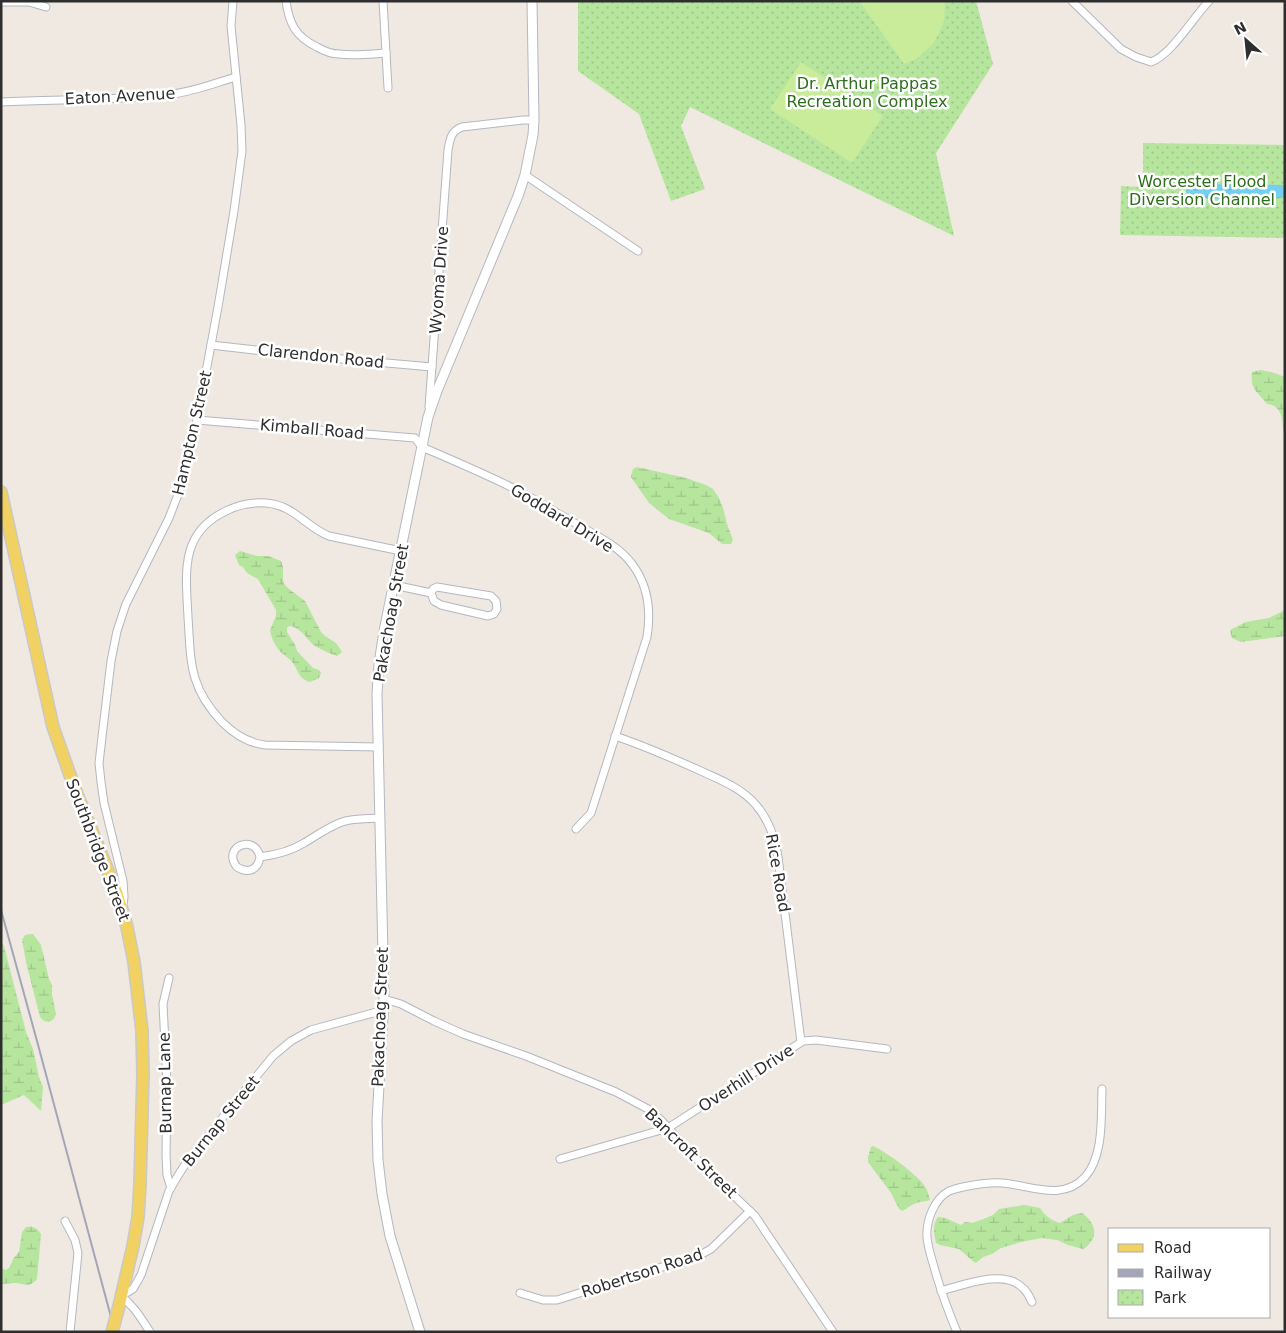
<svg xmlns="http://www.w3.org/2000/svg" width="1286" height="1333" viewBox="0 0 1286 1333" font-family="'DejaVu Sans',sans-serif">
  <defs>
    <pattern id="wetland-marsh" width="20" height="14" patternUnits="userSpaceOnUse" patternTransform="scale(1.25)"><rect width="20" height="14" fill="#b6e59e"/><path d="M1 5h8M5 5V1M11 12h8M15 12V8" fill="none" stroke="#9dc588"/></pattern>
    <pattern id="park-dots" width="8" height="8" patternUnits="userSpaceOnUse" patternTransform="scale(1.25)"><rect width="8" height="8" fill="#b6e59e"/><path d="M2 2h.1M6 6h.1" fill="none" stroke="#9dc588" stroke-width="1.8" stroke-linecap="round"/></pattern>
    <pattern id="water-ripples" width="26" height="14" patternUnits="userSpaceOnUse" patternTransform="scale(1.25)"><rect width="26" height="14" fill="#75cff0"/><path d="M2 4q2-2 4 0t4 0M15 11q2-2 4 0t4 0" fill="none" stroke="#66b2ce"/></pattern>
  </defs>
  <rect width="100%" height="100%" fill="#efe9e1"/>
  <!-- wetland -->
  <g fill="url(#wetland-marsh)">
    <path d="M1260,370l11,2 14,5v62c-4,-13 1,-33 -18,-35 -10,-13 -17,-14 -15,-32z"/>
    <polygon points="637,467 686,478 706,485 713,489 719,498 723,508 727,524 733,540 731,544 722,544 709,533 669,519 649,503 631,477 633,469"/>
    <path d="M240,551l17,5h11l13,5 2,6v12l1,5 5,5 16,12 16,31 4,4 11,7 6,9 -5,4c-6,-2 -17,-7 -22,-10 -9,-7 -14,-19 -26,-20l-2,2v4l8,13 2,6 16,17 6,2 2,3 -2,5 -9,4c-13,-4 -11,-12 -18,-20 -2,-3 -6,-5 -9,-8 -6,-5 -12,-15 -13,-24l6,-14v-6l-18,-31 -11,-6 -4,-6 -4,-2 -4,-10z"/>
    <polygon points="1285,610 1285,636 1241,642 1232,638 1230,630 1246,622 1269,618"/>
    <polygon points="33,934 41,945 49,979 52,985 52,994 56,1014 54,1019 49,1022 44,1021 40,1017 26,962 22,940 25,935"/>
    <polygon points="1,941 4,946 26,1032 33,1049 39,1077 43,1087 41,1111 24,1095 1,1105"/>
    <path d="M873,1146c12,5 48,31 53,42 2,4 3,8 4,12 -5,2 -9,1 -13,3 -6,1 -10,6 -15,8l-3,-2 -8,-16 -23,-31v-5l3,-10z"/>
    <path d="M1025,1205l15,3c4,7 12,13 20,15l13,-8 9,-2c14,10 18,25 1,36l-15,-4 -11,-5 -15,-2 -21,4 -20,6 -9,6 -9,3 -7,6 -2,-1 -15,-13 -19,-4 -4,-2c-2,-9 -4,-19 2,-26l7,1 16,7 4,-3 7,1 9,-3 12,-5 6,-6z"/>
    <path d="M26,1227c8,-1 11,1 15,7l-4,45c-9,10 -12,4 -23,4 -4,0 -9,1 -13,1v-16l5,2 4,-3 3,-8 6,-7 3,-20z"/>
  </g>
  <!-- park -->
  <g fill="url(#park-dots)">
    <polygon points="578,1 976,1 993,64 936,153 954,236 690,107 681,126 705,189 671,201 639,114 578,71"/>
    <polygon points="1143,143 1285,145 1285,238 1120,235 1121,186 1143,187"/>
  </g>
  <!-- pitch -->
  <g fill="#c9ec9a">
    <polygon points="862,1 945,1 944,22 934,43 918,58 904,64 860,2"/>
    <polygon points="801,62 883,116 852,163 770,109"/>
  </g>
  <!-- water -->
  <polygon fill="url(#water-ripples)" points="1195,184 1285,185 1285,198 1195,199 1188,196 1186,191 1187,187"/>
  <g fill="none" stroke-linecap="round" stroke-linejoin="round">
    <!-- minor casing -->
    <g stroke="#b4b7c1" stroke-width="9">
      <g id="minor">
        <path d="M286,1c3,23 10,36 31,46 7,4 14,7 22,7 15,2 31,0 47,-1"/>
        <polyline points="383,1 388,88"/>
        <path d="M1072,1l49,48 15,8 15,5c20,-7 42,-44 58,-61"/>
        <polyline points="1,2 29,2 46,7"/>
        <path d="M1,102c57,-3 115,-1 172,-8 22,-3 42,-11 63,-17"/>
        <polyline points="525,175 638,251"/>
        <polyline points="211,345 308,356 432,367"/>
        <path d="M429,407l19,-257c2,-11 3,-19 14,-23l61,-7h11"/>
        <path d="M197,420l218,18 7,9c30,13 61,26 91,41 20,10 40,23 60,34 20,12 45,23 59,42 16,21 19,48 15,73l-56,176 -15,16"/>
        <polyline points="394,585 431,593 433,589 437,587 491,596 496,601 497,609 494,614 488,616 441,605 434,601 431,593"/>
        <path d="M615,736c30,10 57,22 86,35 19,9 41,17 55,34 13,15 19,33 22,52l23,185"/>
        <path d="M379,747l-114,-2c-17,-2 -31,-11 -43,-23 -33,-35 -31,-59 -34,-105 -2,-43 -9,-84 38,-106 12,-6 27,-9 40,-8 28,2 40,24 63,33l72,15"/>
        <path d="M260,857c-2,13 -12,17 -23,10 -16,-20 18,-34 23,-10 15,-2 31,-6 44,-14 12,-7 24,-16 38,-21 12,-4 25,-3 38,-4"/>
        <polyline points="123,905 124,897 123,881 104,803 101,782 99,763 102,737 111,661 117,631 126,604 169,518 182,484 195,431 218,307 234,211 242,151 241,125 231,26 233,1"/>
        <polyline points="169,978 163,1004 167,1085 166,1155 167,1175 171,1188"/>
        <polyline points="384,999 401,1004 434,1021 463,1034 526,1056 616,1092 648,1109 661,1120 706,1169 755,1216 833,1332"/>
        <polyline points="560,1159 668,1128 803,1041 816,1040 887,1049"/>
        <polyline points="65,1221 75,1240 78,1253 70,1332"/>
        <path d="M941,1291c23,-6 64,-23 83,-2 4,4 6,9 8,13"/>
        <polyline points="520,1293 543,1300 557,1300 700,1255 711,1249 750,1211"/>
        <path d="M150,1332c-9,-14 -16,-26 -29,-36l12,-7 8,-14 28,-84 10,-17 9,-14 85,-104 18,-15 20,-11 73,-20"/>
        <path d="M957,1332c-8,-19 -15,-38 -21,-58 -3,-12 -8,-24 -9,-37 -1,-16 7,-38 22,-46 6,-2 12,-4 19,-5 11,-2 22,-4 34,-3 28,2 60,19 83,-6 19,-21 16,-60 17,-88"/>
      </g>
    </g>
    <!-- tertiary casing -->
    <g stroke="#b4b7c1" stroke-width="11">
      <polyline id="tertiary" points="420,1332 390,1236 382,1194 378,1160 377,1121 384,999 377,694 379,664 384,631 428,417 437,391 518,196 525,175 533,135 534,120 532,1"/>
    </g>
    <!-- primary casing -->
    <g stroke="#c9c9c9" stroke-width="14">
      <polyline id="primary" points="1,492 53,727 75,789 117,893 127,927 134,962 142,1031 143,1074 140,1184 138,1217 133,1246 119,1306"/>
    </g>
    <!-- minor -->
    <use href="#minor" stroke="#fff" stroke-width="7"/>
    <!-- tertiary -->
    <use href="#tertiary" stroke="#fff" stroke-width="9"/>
    <!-- primary -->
    <use href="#primary" stroke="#f2d163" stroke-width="11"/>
    <!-- rail -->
    <polyline stroke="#a3a6b8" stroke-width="2" points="1,910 37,1041 115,1332"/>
    <!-- primary-bridge casing -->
    <g stroke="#c9c9c9" stroke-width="14" stroke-linecap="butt">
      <polyline id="primary-bridge" points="112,1332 119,1306"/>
    </g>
    <!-- primary-bridge -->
    <use href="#primary-bridge" stroke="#f2d163" stroke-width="11"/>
  </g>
  <g text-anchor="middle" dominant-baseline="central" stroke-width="5" stroke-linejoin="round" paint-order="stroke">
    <!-- park labels -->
    <g font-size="16" fill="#2c6e1b" stroke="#fff">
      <text x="867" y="83">Dr. Arthur Pappas<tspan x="867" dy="18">Recreation Complex</tspan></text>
      <text x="1202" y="181">Worcester Flood<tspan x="1202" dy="18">Diversion Channel</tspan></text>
    </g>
    <!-- street labels -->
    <g font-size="16" fill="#2e2e2e" stroke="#fff">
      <text transform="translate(120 96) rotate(-3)">Eaton Avenue</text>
      <text transform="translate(439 280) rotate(-86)">Wyoma Drive</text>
      <text transform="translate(321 356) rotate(6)">Clarendon Road</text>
      <text transform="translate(312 429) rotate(5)">Kimball Road</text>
      <text transform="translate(192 433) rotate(-77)">Hampton Street</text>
      <text transform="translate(562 518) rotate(31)">Goddard Drive</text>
      <text transform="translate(391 613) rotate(-80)">Pakachoag Street</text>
      <text transform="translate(98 850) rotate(69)">Southbridge Street</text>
      <text transform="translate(778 873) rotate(80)">Rice Road</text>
      <text transform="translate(380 1017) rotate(-88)">Pakachoag Street</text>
      <text transform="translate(746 1078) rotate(-33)">Overhill Drive</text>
      <text transform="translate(165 1083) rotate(-91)">Burnap Lane</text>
      <text transform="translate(221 1121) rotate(-51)">Burnap Street</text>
      <text transform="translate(691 1153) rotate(44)">Bancroft Street</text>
      <text transform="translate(642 1273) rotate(-18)">Robertson Road</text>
    </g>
  </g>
  <!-- border -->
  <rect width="1286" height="1333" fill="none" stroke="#2e2e2e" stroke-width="5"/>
  <!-- legend -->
  <rect x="1108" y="1228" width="162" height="90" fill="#ffffff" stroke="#ababab"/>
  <rect x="1118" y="1244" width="25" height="8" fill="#f2d163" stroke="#ababab"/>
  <text x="1154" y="1253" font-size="15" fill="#2e2e2e">Road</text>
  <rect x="1118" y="1269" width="25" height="8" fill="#a3a6b8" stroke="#ababab"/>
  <text x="1154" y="1278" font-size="15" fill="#2e2e2e">Railway</text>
  <rect x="1118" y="1290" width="25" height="15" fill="url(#park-dots)" stroke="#ababab"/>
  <text x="1154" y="1303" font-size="15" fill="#2e2e2e">Park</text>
  <!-- north arrow -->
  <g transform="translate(1246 40) rotate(333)" stroke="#ffffff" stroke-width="4" paint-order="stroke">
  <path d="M0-4L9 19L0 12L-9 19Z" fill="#2e2e2e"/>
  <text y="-8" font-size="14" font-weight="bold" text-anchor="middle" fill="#2e2e2e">N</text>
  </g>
</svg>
